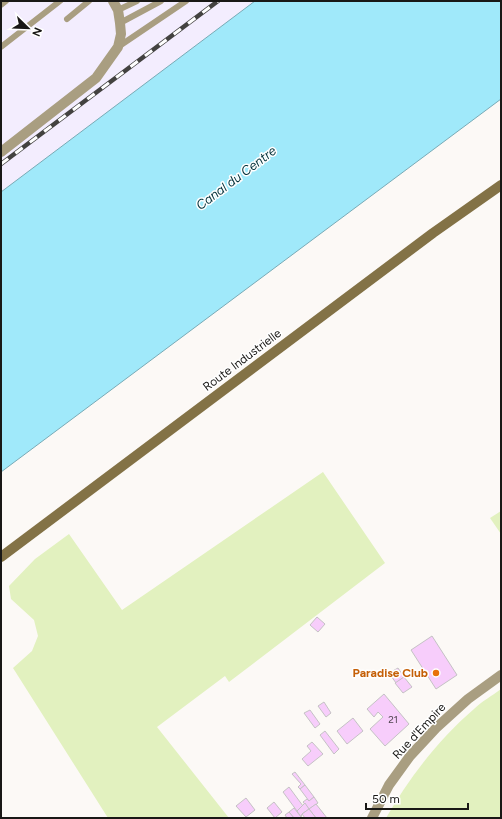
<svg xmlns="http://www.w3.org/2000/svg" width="502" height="819" viewBox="0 0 502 819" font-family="Figtree,sans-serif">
  <rect width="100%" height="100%" fill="#fcf9f6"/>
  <!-- industrial -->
  <polygon fill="#f3edfe" points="1,1 255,1 1,192"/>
  <!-- green -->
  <g fill="#e2f1bf">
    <polygon points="323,472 385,563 229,682 225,676 157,727 229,818 108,818 13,668 32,651 38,636 34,620 11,599 9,586 35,559 69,534 122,610"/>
    <polygon points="501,511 501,534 490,518"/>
    <path d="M501,689v129h-115c23,-40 53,-79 88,-109 8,-8 18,-13 27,-20z"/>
  </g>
  <!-- water -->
  <polygon fill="#a0e9fa" stroke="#78aab6" points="255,1 501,1 501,99 1,472 1,192"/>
  <!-- building -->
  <g fill="#f7cdfb" stroke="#c5c2c5">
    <polygon points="317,617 325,624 318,632 310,625"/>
    <polygon points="432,636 457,675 436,689 411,650"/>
    <polygon points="398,668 404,677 396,683 389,673"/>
    <polygon points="404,677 412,687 403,693 395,683"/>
    <polygon points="384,694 409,724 385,746 370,729 383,717 378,712 374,717 367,709"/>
    <polygon points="324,702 331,713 326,717 318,706"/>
    <polygon points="310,710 320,724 315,728 304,713"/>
    <polygon points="353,718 363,731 347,744 337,731"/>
    <polygon points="325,731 339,749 334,754 320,735"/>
    <polygon points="312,742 323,754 308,766 302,759 311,751 307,746"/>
    <polygon points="295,772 305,785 300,789 298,787 301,784 292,774"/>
    <polygon points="305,785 314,797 309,801 300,789"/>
    <polygon points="289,787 303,806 297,811 283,792"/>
    <polygon points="314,797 318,803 309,809 303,802 307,799 309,801"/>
    <polygon points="246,798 255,810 246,817 236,806"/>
    <polygon points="274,802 282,812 275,818 267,808"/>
    <polygon points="305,803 309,809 302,814 301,817 297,811"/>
    <polygon points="316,804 327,818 316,818 309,809"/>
    <polygon points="294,808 301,817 300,818 294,818 289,812"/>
    <polygon points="309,809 316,818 305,818 302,814"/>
    <polygon points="289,812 294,818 287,818 285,815"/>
  </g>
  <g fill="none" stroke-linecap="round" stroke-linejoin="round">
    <!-- lane -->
    <g stroke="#a99e81" stroke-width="6">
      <polyline points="1,5 6,1"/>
      <polyline points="118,10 137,1"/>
      <polyline points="67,19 89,1"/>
      <polyline points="120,23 161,1"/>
      <polyline points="1,47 60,1"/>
      <polyline points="118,47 186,1"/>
    </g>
    <!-- street -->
    <g stroke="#a99e81" stroke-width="10">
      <polyline points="1,152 96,78 118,47 121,34 120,23 118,10 113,1"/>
      <polyline points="372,818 389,785 410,756 436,728 468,699 501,675"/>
    </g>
    <!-- secondary -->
    <polyline stroke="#837246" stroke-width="10" points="1,557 433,233 501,185"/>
    <!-- rail casing -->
    <g stroke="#434240" stroke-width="4.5">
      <polyline id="rail" points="1,164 218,1"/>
    </g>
    <!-- rail -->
    <use href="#rail" stroke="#fff" stroke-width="3" stroke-dasharray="9" stroke-linecap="butt"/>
  </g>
  <!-- markers -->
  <circle fill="#e8710a" stroke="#fff" stroke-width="1.5" cx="436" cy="673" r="4"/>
  <g text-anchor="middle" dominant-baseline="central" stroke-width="3" stroke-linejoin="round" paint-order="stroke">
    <!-- number labels -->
    <g font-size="10" fill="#50454f">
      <text x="393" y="719">21</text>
    </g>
    <!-- street labels -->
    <g font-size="12" fill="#191816" stroke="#fff">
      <text transform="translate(242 360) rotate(-37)">Route Industrielle</text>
      <text transform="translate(419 731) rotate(-47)">Rue d'Empire</text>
    </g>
    <!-- food labels -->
    <g font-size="12" font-weight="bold" fill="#c56008" stroke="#fff" text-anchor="end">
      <text x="428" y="673">Paradise Club</text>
    </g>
    <!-- water labels -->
    <g font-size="13" font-style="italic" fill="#04333c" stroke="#fff">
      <text transform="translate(236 178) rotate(-37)">Canal du Centre</text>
    </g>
  </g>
  <!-- border -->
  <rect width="502" height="819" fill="none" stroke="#191816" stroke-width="4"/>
  <!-- north arrow -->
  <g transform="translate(28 28) rotate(113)" stroke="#ffffff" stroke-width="3" paint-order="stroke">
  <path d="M0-3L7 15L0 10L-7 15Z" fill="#191816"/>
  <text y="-6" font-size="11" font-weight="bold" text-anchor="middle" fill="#191816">N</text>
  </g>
  <!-- scale -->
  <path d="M366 803v6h102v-6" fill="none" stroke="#191816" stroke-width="2"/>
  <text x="372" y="803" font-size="12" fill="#191816" stroke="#ffffff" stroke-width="3" paint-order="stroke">50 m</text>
</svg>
